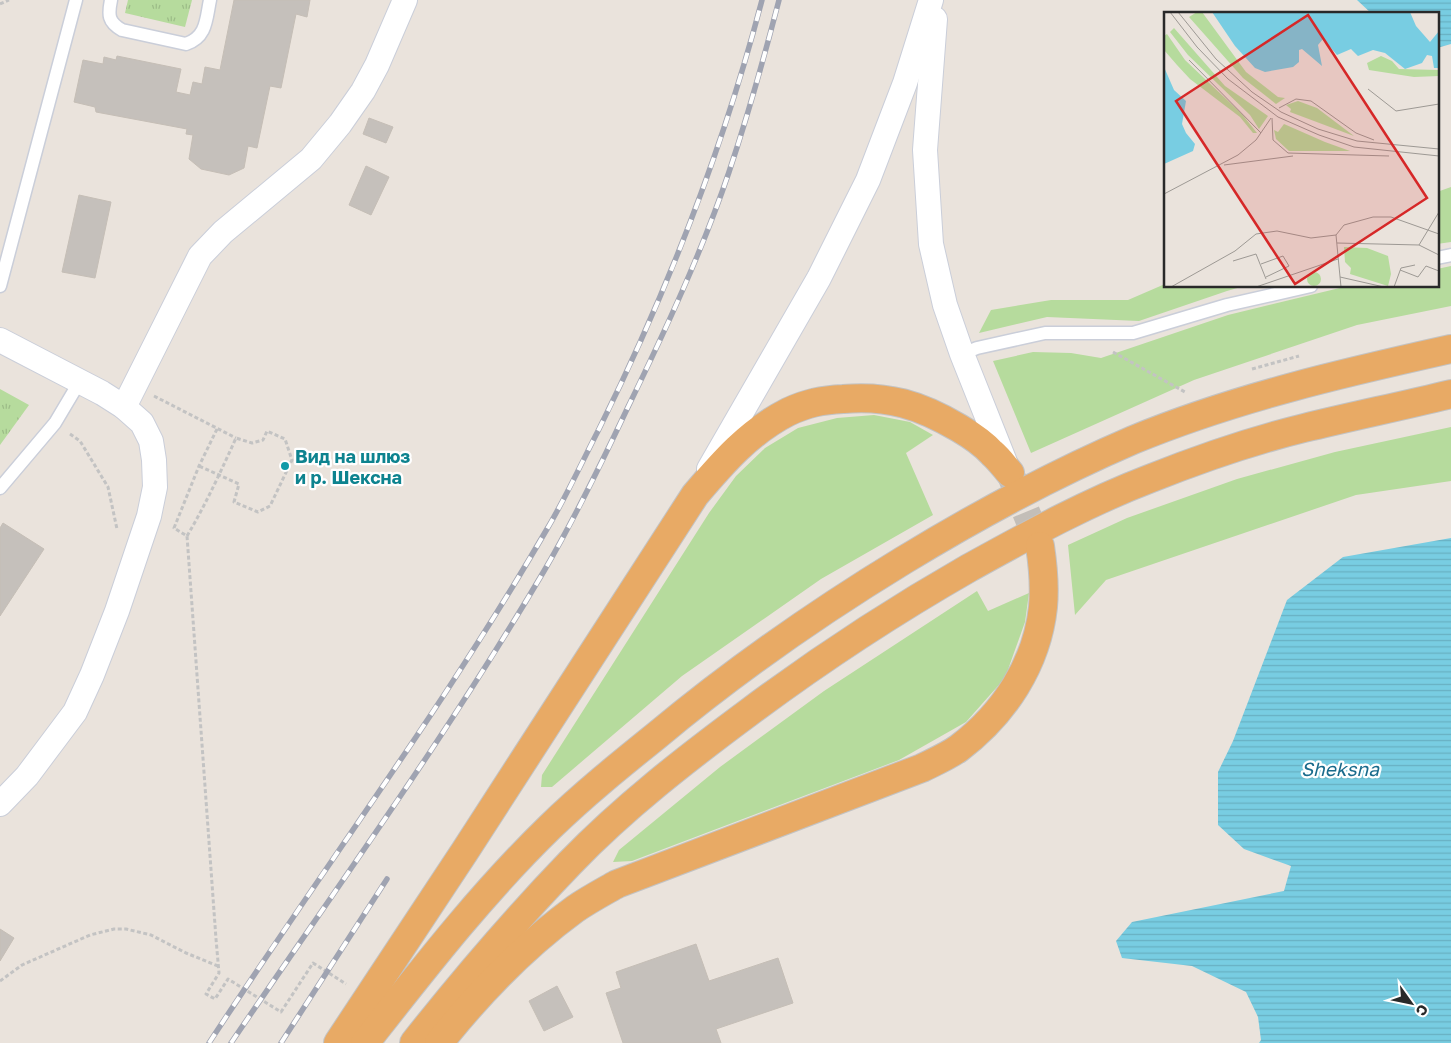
<svg xmlns="http://www.w3.org/2000/svg" width="1451" height="1043" viewBox="0 0 1451 1043" font-family="'Golos Text',sans-serif">
  <defs>
    <pattern id="park-tufts" width="24" height="20" patternUnits="userSpaceOnUse" patternTransform="scale(1.25)"><rect width="24" height="20" fill="#b6db9d"/><path d="M3 7l-1-3M5 7V3M7 7l1-3M15 17l-1-3M17 17v-4M19 17l1-3" fill="none" stroke="#9cbc87"/></pattern>
    <pattern id="water-rules" width="6" height="5" patternUnits="userSpaceOnUse" patternTransform="scale(1.25)"><rect width="6" height="5" fill="#78cde2"/><path d="M0 2.5h6" fill="none" stroke="#68b0c2"/></pattern>
  </defs>
  <rect width="100%" height="100%" fill="#eae3dc"/>
  <!-- grass -->
  <g fill="#b6db9d">
    <polygon points="1451,187 1451,242 1437,244 1437,192"/>
    <polygon points="1451,266 1451,306 1357,325 1194,380 1031,453 993,361 1033,352 1071,353 1101,358 1228,315 1348,286 1437,286 1437,269"/>
    <polygon points="1165,284 1165,286 1244,286 1227,291 1139,321 1047,317 979,333 991,310 1051,300 1128,300"/>
    <polygon points="874,415 910,422 933,435 906,453 933,515 821,579 682,676 552,787 541,787 542,775 709,513 736,476 765,448 798,428 837,418"/>
    <polygon points="1451,427 1451,481 1356,495 1106,580 1075,615 1068,545 1127,518 1237,479 1335,452"/>
    <polygon points="977,591 988,611 1029,593 1025,622 1005,678 966,722 899,760 632,861 613,862 619,850 720,767 824,691"/>
  </g>
  <!-- park -->
  <g fill="url(#park-tufts)">
    <polygon points="128,0 192,0 185,27 125,13"/>
    <polygon points="0,389 29,405 0,445"/>
  </g>
  <!-- water -->
  <g fill="url(#water-rules)">
    <polygon points="1357,0 1451,0 1451,44 1437,48 1437,14 1372,14"/>
    <polygon points="1451,538 1451,1043 1259,1043 1261,1040 1258,1017 1246,992 1192,966 1122,958 1116,941 1132,922 1284,891 1291,866 1244,849 1218,825 1218,772 1233,741 1287,600 1343,557"/>
  </g>
  <!-- building -->
  <g fill="#c5c0bb" stroke="#c5beb6">
    <polygon points="234,0 310,0 307,17 296,14 281,88 270,86 257,148 248,146 244,168 229,175 201,169 189,159 193,135 186,134 187,129 96,112 95,107 74,102 83,60 103,64 104,57 116,60 117,56 181,69 176,92 190,95 193,82 202,84 205,67 220,70"/>
    <polygon points="369,118 393,127 386,143 363,134"/>
    <polygon points="366,166 389,177 371,215 349,205"/>
    <polygon points="79,195 111,202 95,278 62,272"/>
    <polygon points="3,523 44,549 0,616 0,528"/>
    <polygon points="0,929 14,938 0,961"/>
    <polygon points="696,944 709,981 778,958 793,1003 716,1029 721,1043 623,1043 606,993 621,988 616,972"/>
    <polygon points="557,986 573,1017 544,1031 529,1001"/>
  </g>
  <g fill="none" stroke-linecap="round" stroke-linejoin="round">
    <!-- trunk-tunnel -->
    <polyline stroke="#c3beb8" stroke-width="28" stroke-dasharray="28 14" stroke-linecap="butt" points="1010,473 1040,546"/>
    <!-- service casing -->
    <g stroke="#caced9" stroke-width="15">
      <g id="service">
        <path d="M111,0c-3,15 -3,22 11,30l64,14c21,-7 20,-25 24,-44"/>
        <polyline points="1437,258 1451,255"/>
        <polyline points="0,286 76,0"/>
        <polyline points="962,354 977,348 1045,333 1133,333 1227,305 1311,286"/>
        <polyline points="0,488 55,423 80,381"/>
      </g>
    </g>
    <!-- minor casing -->
    <g stroke="#caced9" stroke-width="26">
      <g id="minor">
        <polyline points="935,19 925,150 931,244 945,305 962,354 1007,467"/>
        <polyline points="0,340 102,393 124,407 142,423 151,441 154,460 155,487 149,516 117,611 92,675 75,712 27,776 0,804"/>
        <polyline points="124,407 200,256 223,232 311,159 340,124 363,91 377,65 405,0"/>
        <polyline points="709,469 819,278 868,180 905,83 931,0"/>
      </g>
    </g>
    <!-- trunk casing -->
    <g stroke="#c3c3c3" stroke-width="30">
      <g id="trunk">
        <path d="M338,1043l127,-192 230,-356c28,-33 54,-63 93,-83 19,-9 34,-12 55,-13 45,-4 77,6 116,29 12,7 24,15 33,25 7,6 12,13 18,20"/>
        <path d="M365,1043c59,-75 117,-150 185,-216 34,-33 70,-62 106,-91 78,-65 161,-123 248,-176 74,-45 150,-86 229,-120 102,-42 210,-67 318,-91"/>
        <path d="M414,1043c49,-62 101,-123 156,-180 54,-56 116,-104 178,-150 71,-53 144,-101 221,-145 58,-32 117,-65 180,-89 50,-20 102,-38 155,-51 49,-12 98,-22 147,-34"/>
        <path d="M439,1043c39,-49 84,-96 136,-134 13,-9 28,-17 42,-25l305,-116c12,-6 26,-12 37,-20 45,-34 78,-84 84,-141 2,-21 0,-41 -3,-61"/>
      </g>
    </g>
    <!-- path -->
    <g stroke="#c3c3c3" stroke-width="3" stroke-dasharray="4 2.5" stroke-linecap="butt">
      <polyline points="0,4 9,0"/>
      <polyline points="1113,352 1185,392"/>
      <polyline points="1252,369 1299,356"/>
      <polyline points="154,396 236,438"/>
      <polyline points="217,429 199,466 174,528 187,536 216,939 219,973 206,994 215,999 228,979 281,1012 313,963 346,984"/>
      <polyline points="70,434 80,441 108,487 117,529"/>
      <path d="M187,536c19,-32 34,-65 49,-98l16,5 11,-3 4,-9 18,8 7,21 -22,46 -12,6 -24,-10 5,-18 -40,-18"/>
      <polyline points="0,981 22,965 90,935 114,929 126,929 151,935 186,953 218,966"/>
    </g>
    <!-- service -->
    <use href="#service" stroke="#fff" stroke-width="12"/>
    <!-- minor -->
    <use href="#minor" stroke="#fff" stroke-width="24"/>
    <!-- trunk -->
    <use href="#trunk" stroke="#e8aa65" stroke-width="28"/>
    <!-- rail casing -->
    <g stroke="#9fa3b1" stroke-width="5.5">
      <g id="rail">
        <path d="M209,1043c112,-172 235,-336 338,-514 19,-32 35,-67 52,-100 69,-139 124,-280 163,-429"/>
        <path d="M231,1043c106,-156 217,-309 313,-472 31,-53 58,-109 84,-164 37,-76 74,-155 101,-235 19,-57 35,-114 50,-172"/>
        <polyline points="281,1043 387,879"/>
      </g>
    </g>
    <!-- rail -->
    <use href="#rail" stroke="#fff" stroke-width="4" stroke-dasharray="11" stroke-linecap="butt"/>
  </g>
  <!-- markers -->
  <circle fill="#0f9aa8" stroke="#fff" stroke-width="2" cx="285" cy="466" r="5"/>
  <g text-anchor="middle" dominant-baseline="central" stroke-width="4.5" stroke-linejoin="round" paint-order="stroke">
    <!-- culture labels -->
    <g font-size="18" font-weight="bold" fill="#0d838f" stroke="#fff" text-anchor="start">
      <text x="295" y="456">Вид на шлюз<tspan x="295" dy="21">и р. Шексна</tspan></text>
    </g>
    <!-- water labels -->
    <g font-size="19" font-style="italic" fill="#1a6b8c" stroke="#fff">
      <text x="1340" y="768">Sheksna</text>
    </g>
  </g>
  <!-- overview -->
  <g transform="translate(1164 12)">
    <rect width="275" height="275" fill="#eae3dc"/>
    <path d="M33,0h5l44,60 32,25 7,1 -9,6 -33,-26 -54,-61zM10,16l51,58 43,30 -9,13 -9,-14 -62,-60 -18,-23zM3,22l18,26 57,54 15,19h-4l-13,-16 -50,-38 -13,-14 -13,-15v-14zM134,89l19,7 37,28 -64,-24 1,-3 -5,-4zM120,112l41,18 25,9h-61l-13,-12 -2,-9 4,2z" fill="#b6db9d"/>
    <path d="M217,44l11,5 7,8 40,1v6l-25,1 -45,-7 -2,-7z" fill="#b6db9d"/>
    <path d="M180,235l23,1 21,8 3,18 -3,12 -38,-12 1,-6 -6,-6zM143 267a7 7 0 1 1 14 0a7 7 0 1 1-14 0Z" fill="#b6db9d"/>
    <path d="M48,0h198l6,14 14,16 9,-11v37h-5l-2,-12 -5,-1 -5,8 -17,6 -20,-16 -12,-3 -15,6 -7,-7 -14,6 -14,-16 -5,6 4,21 -20,-17 -3,1v12l-6,5 -28,5 -10,-4 -20,-22zM0,55l10,23 12,11 -4,23 4,9 9,11 -2,7 -29,13z" fill="#78cde2"/>
    <path fill="none" stroke="#9d9994" stroke-width="1" d="M6,0l27,35 31,32 50,38 41,18 35,12 85,9M14,0l38,47 36,33 29,20 37,17 39,12 82,8M25,48l72,73M204,77l28,22 43,-7M115,96l17,-9 15,2 45,32 18,7M108,106l1,22 15,13 101,3M60,153l69,-9M0,182l74,-39 18,-15 15,-22M173,231l82,2 20,10M255,233l20,-33M69,249l23,-7 10,25M97,252l22,-8 6,10 -23,11M236,258l18,7 8,-11 13,5M176,265l44,10M7,275l64,-36 21,-17 21,-3 34,7 25,-3M92,275l82,-28M177,275l-5,-52 8,-10 29,-8h18l48,17M230,275l7,-19 14,-3"/>
    <path fill="#d62828" fill-opacity="0.15" stroke="#d62828" stroke-width="2.5" d="M144,3l119,183 -132,86 -119,-183z"/>
    <rect width="275" height="275" fill="none" stroke="#292929" stroke-width="2.5"/>
  </g>
  <!-- north arrow -->
  <g transform="translate(1411 1003) rotate(123)" stroke="#ffffff" stroke-width="4" paint-order="stroke">
  <path d="M0-4L9 19L0 12L-9 19Z" fill="#292929"/>
  <text y="-8" font-size="14" font-weight="bold" text-anchor="middle" fill="#292929">С</text>
  </g>
</svg>
